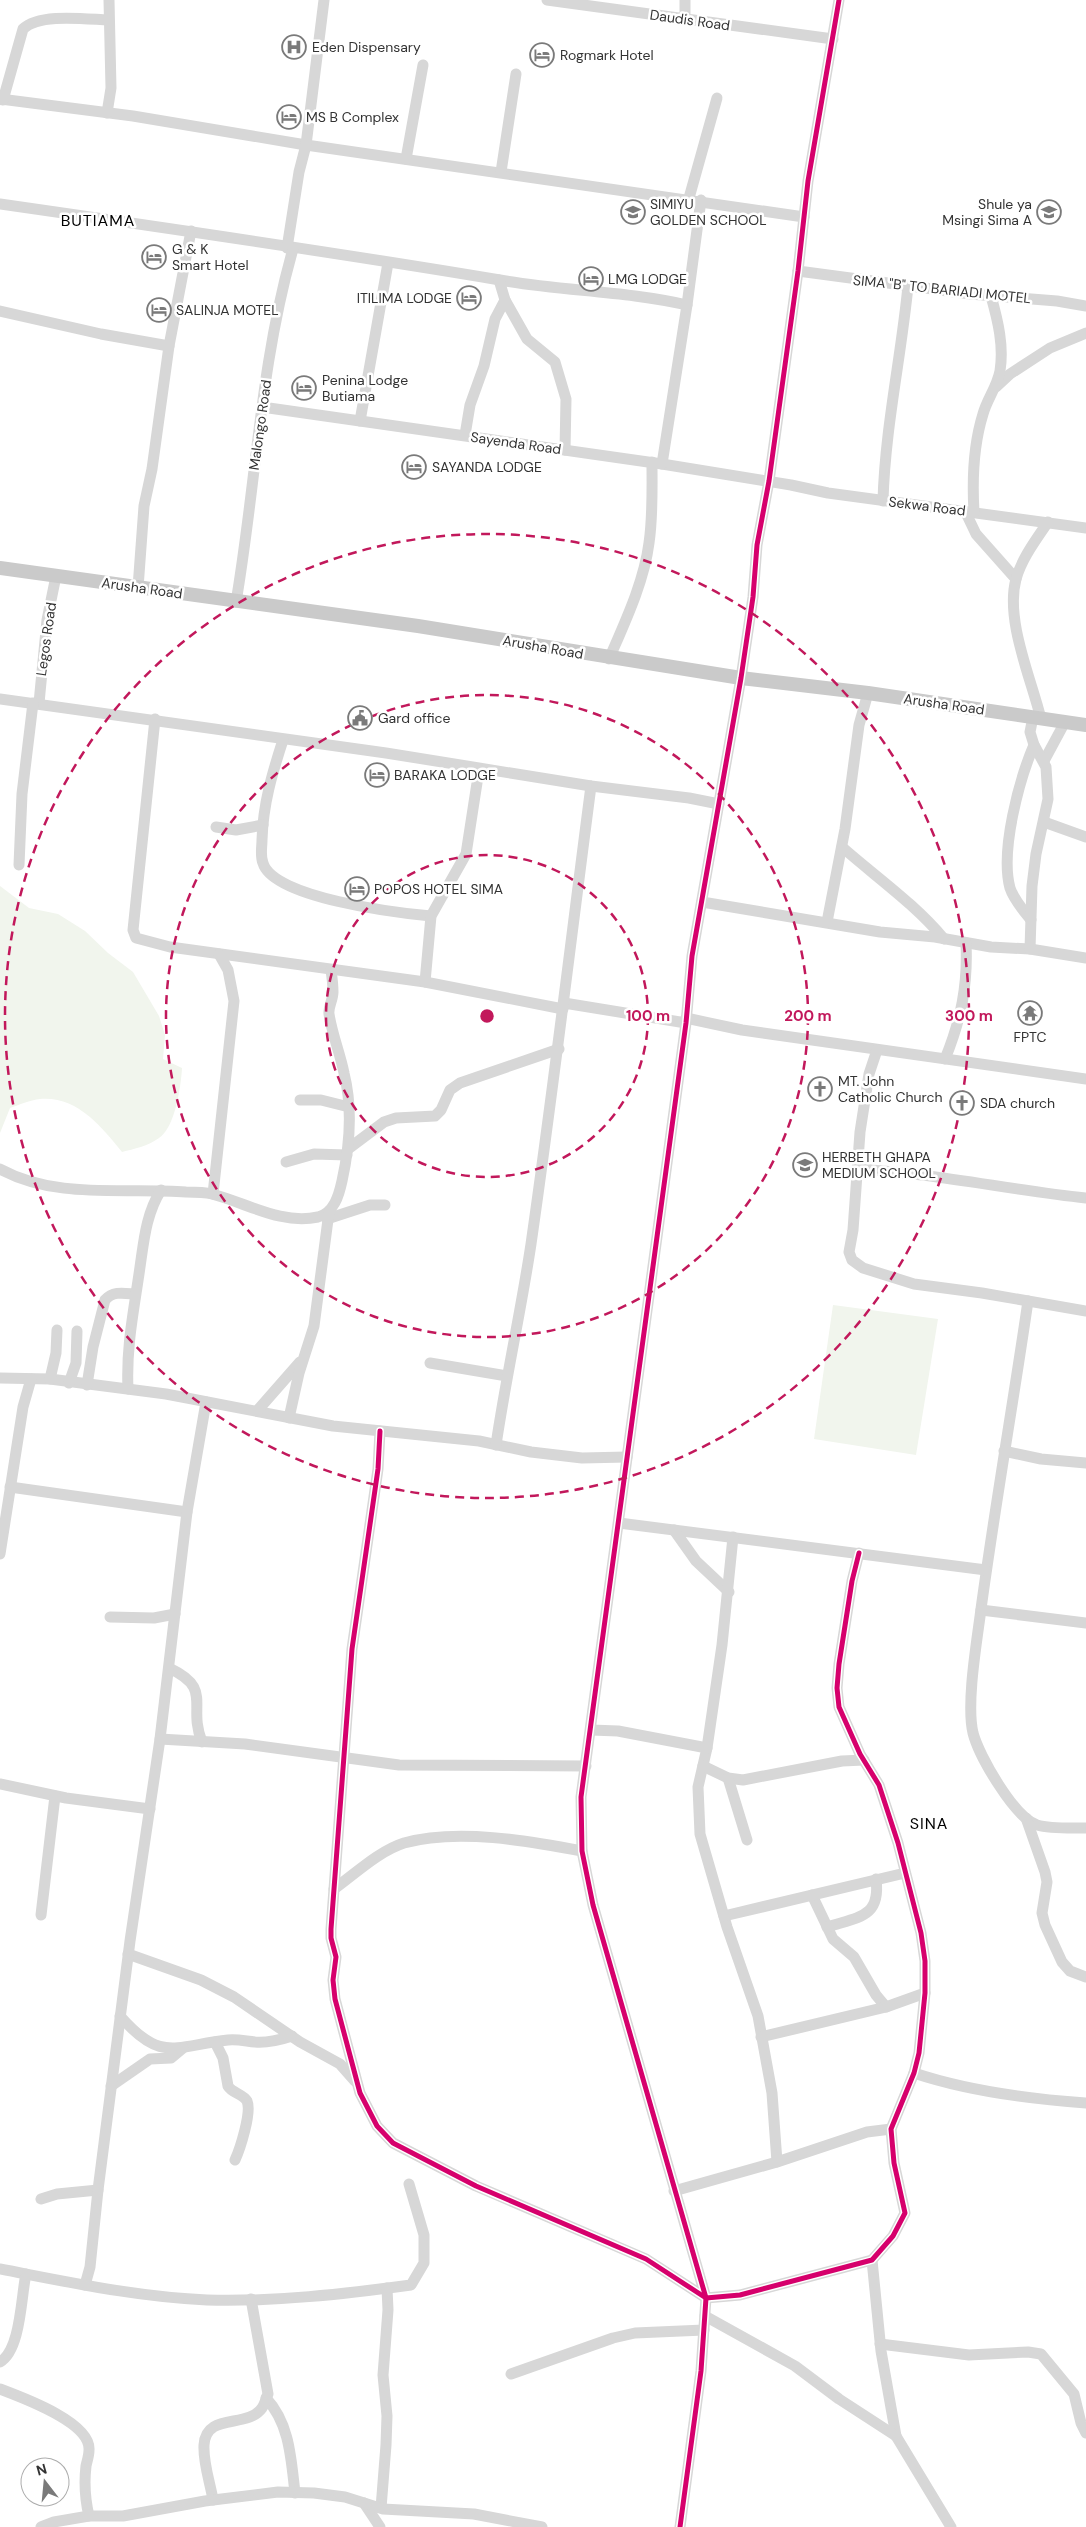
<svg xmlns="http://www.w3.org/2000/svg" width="1086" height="2527" viewBox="0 0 1086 2527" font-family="'DM Sans',sans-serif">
  <rect width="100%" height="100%" fill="#fff"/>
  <!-- green -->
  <g fill="#f1f5ed">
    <path d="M0,886l29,22 29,6 27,17 23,22 25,19 26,44 6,19 -2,24 19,9c-1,18 -7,60 -23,70 -11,8 -25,11 -37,14 -21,-26 -45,-56 -82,-53 -10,1 -21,6 -30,9l-10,25z"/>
    <polygon points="833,1305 938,1319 916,1455 814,1439"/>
  </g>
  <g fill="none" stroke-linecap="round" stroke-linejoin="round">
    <!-- minor -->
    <g stroke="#d7d7d7" stroke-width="11">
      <polyline points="547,0 833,39"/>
      <polyline points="685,19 685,0"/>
      <polyline points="0,99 133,116 306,145 804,217"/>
      <path d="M3,100l20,-71c16,-16 62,-10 85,-9"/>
      <polyline points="107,113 111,88 109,0"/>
      <polyline points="406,159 423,65"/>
      <polyline points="501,172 516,74"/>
      <polyline points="689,198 717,98"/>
      <path d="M0,204c167,24 334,48 500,76 62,11 126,11 187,25"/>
      <polyline points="287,248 299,172 306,145 324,0"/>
      <polyline points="798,271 970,294 1057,301 1086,306"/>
      <polyline points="499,280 505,300 527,339 555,362 566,399 565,450"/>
      <polyline points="0,311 101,334 169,346"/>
      <polyline points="996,387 1010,374 1050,348 1086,333"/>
      <polyline points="262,407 662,464 791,485 828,493 1086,528"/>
      <polyline points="360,421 388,263"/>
      <polyline points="465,435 470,405 484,366 495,319 505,300"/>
      <polyline points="662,464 687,305 701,200"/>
      <path d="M883,501c2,-73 18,-143 25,-215"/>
      <polyline points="965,511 976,534 1016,579"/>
      <path d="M974,512c-2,-34 -1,-66 9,-98 4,-15 14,-27 17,-43 4,-25 -2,-50 -9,-75"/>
      <polyline points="138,588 144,506 152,469 169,346 191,231"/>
      <path d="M236,602c20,-117 24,-238 57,-353"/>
      <path d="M609,659c16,-37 35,-77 40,-116 4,-27 3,-54 3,-81"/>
      <polyline points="0,699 386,753 591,786 689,798 719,804"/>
      <polyline points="39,703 47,620 56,576"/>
      <polyline points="155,719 133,930 136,938 170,947 425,982 563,1009"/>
      <path d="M1041,719c-10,-41 -36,-99 -25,-140 6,-21 20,-39 32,-57"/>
      <path d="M283,740c-11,34 -20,64 -21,100 0,7 -2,16 1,23 10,35 135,50 168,53"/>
      <polyline points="1044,761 1065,722"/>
      <polyline points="1044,822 1086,837"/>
      <polyline points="216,827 236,830 263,825"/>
      <path d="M842,847c34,30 73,57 102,92"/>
      <polyline points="19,865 22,794 33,703"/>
      <polyline points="702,902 880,932 935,937 991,947 1030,949 1086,958"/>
      <path d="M1031,920c-8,-10 -17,-20 -21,-32 -10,-37 9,-108 24,-143"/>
      <polyline points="827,922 845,829 859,725 868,693"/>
      <polyline points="1030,949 1032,886 1036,854 1048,799 1046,767 1034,745 1030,732 1033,717"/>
      <polyline points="425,982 431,916 466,854 479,770"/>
      <polyline points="564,1003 686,1023"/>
      <polyline points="686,1018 742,1030 1086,1079"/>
      <polyline points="877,1050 869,1074 860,1132 853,1230 849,1252 852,1260 863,1268 914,1284 982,1293 1086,1311"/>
      <path d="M945,1059c16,-39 23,-74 21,-116"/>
      <polyline points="300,1100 321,1100 349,1107"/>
      <polyline points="348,1149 384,1122 396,1118 435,1116 441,1110 450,1090 460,1083 559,1049"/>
      <polyline points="286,1162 314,1154 347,1155"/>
      <path d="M0,1169c57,31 125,18 186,23 8,0 18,0 26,2 35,9 69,31 106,23 16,-4 21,-22 24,-36 8,-36 11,-72 2,-108 -4,-20 -12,-39 -15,-59 -1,-7 4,-14 4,-22 0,-7 -1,-15 -2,-22"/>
      <path d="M856,1169c78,4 153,21 230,29"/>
      <polyline points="213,1194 234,1001 228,970 219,954"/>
      <polyline points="327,1219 370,1205 385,1205"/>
      <path d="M1028,1301c-15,103 -33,205 -47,308 -4,32 -15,94 -8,124 6,23 41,84 64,92 14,4 35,3 49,3"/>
      <polyline points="430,1363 507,1376"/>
      <polyline points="0,1378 50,1379 166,1394 333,1426 479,1441 531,1452 582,1458 627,1457"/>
      <polyline points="50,1379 56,1353 57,1330"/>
      <polyline points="69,1383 76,1363 77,1331"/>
      <path d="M87,1385l6,-38 12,-47c8,-9 18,-7 29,-6"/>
      <path d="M128,1389c-2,-43 6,-79 12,-122 4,-27 6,-53 21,-77"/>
      <polyline points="257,1411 300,1362"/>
      <polyline points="289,1418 299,1373 314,1326 329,1212"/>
      <polyline points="380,1431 378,1469 352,1649 331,1929 331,1938 336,1957 333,1980 335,1999 360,2093 377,2126 393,2143 476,2186 646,2259 706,2298 740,2295 872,2260 893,2236 905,2213 894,2163 891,2129 914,2073 919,2053 925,1993 925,1961 921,1933 898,1843 879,1785 860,1754 839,1707 837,1688 839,1664 852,1581 859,1553"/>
      <path d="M496,1445c10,-68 25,-134 35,-201 22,-153 40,-305 60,-458"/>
      <polyline points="1004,1451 1041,1459 1086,1463"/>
      <polyline points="10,1487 187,1512"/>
      <polyline points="619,1523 986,1570"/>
      <polyline points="674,1530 696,1561 729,1592"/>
      <polyline points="733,1537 722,1645 707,1748 698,1787 700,1834 727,1927 758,2016 772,2093 777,2162"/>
      <polyline points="0,1554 23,1407 31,1379"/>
      <polyline points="981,1610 1086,1623"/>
      <polyline points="110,1617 154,1618 175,1614"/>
      <path d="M169,1668c45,21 18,37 33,74"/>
      <polyline points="591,1730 618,1731 707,1748"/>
      <polyline points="160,1739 245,1744 399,1765 586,1766"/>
      <polyline points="703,1766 728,1778 743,1780 842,1761 864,1760"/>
      <polyline points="728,1778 747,1840"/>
      <polyline points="0,1784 66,1798 150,1809"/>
      <polyline points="1026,1818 1045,1872 1047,1882 1042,1913 1045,1925 1062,1962 1070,1971 1086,1977"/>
      <path d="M334,1889c22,-16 45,-38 70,-46 53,-15 125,-2 178,8"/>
      <polyline points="812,1895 833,1939 854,1957 876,1995 886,2007"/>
      <polyline points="41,1915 55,1796"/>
      <polyline points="724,1916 905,1873"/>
      <path d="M827,1927c31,-10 54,-9 49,-48"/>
      <polyline points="128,1954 201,1980 234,1997 300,2042 340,2064 355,2081"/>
      <path d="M120,2016c41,47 54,30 108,24 9,-1 17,1 27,2 13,1 25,-2 37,-6"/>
      <polyline points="761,2037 886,2007 925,1993"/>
      <path d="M215,2042l8,16 5,28c4,7 15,8 19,15 5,11 -7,48 -12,59"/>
      <path d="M914,2073c54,18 115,26 172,30"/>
      <polyline points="111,2086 150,2059 171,2058 183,2048"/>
      <polyline points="674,2191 777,2162 867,2132 891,2129"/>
      <polyline points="41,2199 57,2194 98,2190"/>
      <polyline points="872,2260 881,2351 896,2436"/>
      <path d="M0,2269c68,13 137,28 207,31 67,2 137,-6 204,-15l13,-22v-28l-15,-51"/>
      <polyline points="85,2285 90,2267 98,2190 130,1941 160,1739 187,1512 206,1402"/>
      <polyline points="705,2316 795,2366 839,2399 896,2436 951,2527"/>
      <polyline points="880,2344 969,2355 1028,2352 1041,2354 1074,2394 1081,2423 1086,2433"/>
      <path d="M0,2362c21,-12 21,-66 26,-88"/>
      <polyline points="511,2374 613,2338 635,2333 704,2330"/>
      <path d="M0,2389c21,8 91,33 89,61 0,6 -2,11 -3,16 -2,17 -1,33 3,50"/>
      <path d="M266,2398c24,26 25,61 29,95"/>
      <path d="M213,2500c-3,-18 -10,-37 -9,-55 2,-33 43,-16 58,-37 3,-4 4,-10 6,-14l-17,-95"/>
      <polyline points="364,2503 380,2527"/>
      <polyline points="381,2508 386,2445 387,2416 383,2375 388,2310 387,2288"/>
      <polyline points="41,2527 54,2522 89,2516 123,2516 205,2501 278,2492 314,2493 345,2497 383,2509 474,2514 542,2527"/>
      <polyline points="680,2527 701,2371 706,2298 593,1905 582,1851 581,1797 686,1023 692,956 741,678 753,597 757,545 769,481 798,271 808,181 839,0"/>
    </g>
    <!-- major -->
    <polyline stroke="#cacaca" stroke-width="14" points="0,568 418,626 741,678 868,693 1086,725"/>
    <!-- cycleway casing -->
    <g stroke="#fff" stroke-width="8">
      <g id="cycleway">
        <polyline points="380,1431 378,1469 352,1649 331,1929 331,1938 336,1957 333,1980 335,1999 360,2093 377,2126 393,2143 476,2186 646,2259 706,2298 740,2295 872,2260 893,2236 905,2213 894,2163 891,2129 914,2073 919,2053 925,1993 925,1961 921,1933 898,1843 879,1785 860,1754 839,1707 837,1688 839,1664 852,1581 859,1553"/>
        <polyline points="680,2527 701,2371 706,2298 593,1905 582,1851 581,1797 686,1023 692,956 741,678 753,597 757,545 769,481 798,271 808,181 839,0"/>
      </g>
    </g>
    <!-- cycleway -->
    <use href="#cycleway" stroke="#d6006c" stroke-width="5"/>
  </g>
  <!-- distance rings -->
  <g fill="none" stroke="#c2185b" stroke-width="2.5" stroke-dasharray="9 6">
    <circle cx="487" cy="1016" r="161"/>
    <circle cx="487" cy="1016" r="321"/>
    <circle cx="487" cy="1016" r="482"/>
  </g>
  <!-- icons -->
  <defs>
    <g id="hospital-ring" transform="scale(1.25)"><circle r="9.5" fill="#fff" stroke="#7a7a7a" stroke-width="1.5"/><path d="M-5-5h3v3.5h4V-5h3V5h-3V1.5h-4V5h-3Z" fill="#7a7a7a"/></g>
    <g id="hotel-ring" transform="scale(1.25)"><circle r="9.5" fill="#fff" stroke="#7a7a7a" stroke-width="1.5"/><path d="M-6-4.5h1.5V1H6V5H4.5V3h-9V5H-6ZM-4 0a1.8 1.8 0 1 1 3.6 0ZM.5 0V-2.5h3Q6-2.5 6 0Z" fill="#7a7a7a"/></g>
    <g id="school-ring" transform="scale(1.25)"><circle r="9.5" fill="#fff" stroke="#7a7a7a" stroke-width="1.5"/><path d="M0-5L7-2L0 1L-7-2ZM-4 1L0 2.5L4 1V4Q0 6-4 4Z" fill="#7a7a7a"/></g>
    <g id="civic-ring" transform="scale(1.25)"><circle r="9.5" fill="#fff" stroke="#7a7a7a" stroke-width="1.5"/><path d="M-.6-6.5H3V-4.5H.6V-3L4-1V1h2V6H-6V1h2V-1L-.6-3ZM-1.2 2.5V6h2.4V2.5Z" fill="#7a7a7a"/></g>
    <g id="temple-ring" transform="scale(1.25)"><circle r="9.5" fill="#fff" stroke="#7a7a7a" stroke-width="1.5"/><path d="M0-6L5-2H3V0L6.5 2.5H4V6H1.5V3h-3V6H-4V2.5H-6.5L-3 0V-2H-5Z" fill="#7a7a7a"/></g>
    <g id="church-ring" transform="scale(1.25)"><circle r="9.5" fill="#fff" stroke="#7a7a7a" stroke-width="1.5"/><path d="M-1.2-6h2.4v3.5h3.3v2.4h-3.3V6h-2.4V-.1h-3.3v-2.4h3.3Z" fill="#7a7a7a"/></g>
  </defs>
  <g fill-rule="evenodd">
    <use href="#hospital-ring" x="294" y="47"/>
    <use href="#hotel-ring" x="542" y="55"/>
    <use href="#hotel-ring" x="289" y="117"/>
    <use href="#school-ring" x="633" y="212"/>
    <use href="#school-ring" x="1049" y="212"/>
    <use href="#hotel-ring" x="154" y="257"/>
    <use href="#hotel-ring" x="591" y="279"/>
    <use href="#hotel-ring" x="469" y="298"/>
    <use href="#hotel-ring" x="159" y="310"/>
    <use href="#hotel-ring" x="304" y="388"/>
    <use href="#hotel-ring" x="414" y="467"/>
    <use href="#civic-ring" x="360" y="718"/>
    <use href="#hotel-ring" x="377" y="775"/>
    <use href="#hotel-ring" x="357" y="889"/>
    <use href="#temple-ring" x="1030" y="1013"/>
    <use href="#church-ring" x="820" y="1089"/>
    <use href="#church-ring" x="962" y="1103"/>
    <use href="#school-ring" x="805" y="1165"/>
  </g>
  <g text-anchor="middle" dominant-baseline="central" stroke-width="5" stroke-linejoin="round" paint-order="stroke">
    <!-- street labels -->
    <g font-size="14" fill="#333" stroke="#fff">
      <text transform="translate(690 20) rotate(8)">Daudis Road</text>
      <text transform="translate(942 289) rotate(6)">SIMA "B" TO BARIADI MOTEL</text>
      <text transform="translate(260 425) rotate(-82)">Malongo Road</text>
      <text transform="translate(516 443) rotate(8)">Sayenda Road</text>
      <text transform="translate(927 506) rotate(7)">Sekwa Road</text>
      <text transform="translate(142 588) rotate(8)">Arusha Road</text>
      <text transform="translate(46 639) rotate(-82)">Legos Road</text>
      <text transform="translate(543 647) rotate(10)">Arusha Road</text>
      <text transform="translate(944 704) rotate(8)">Arusha Road</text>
    </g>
    <!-- poi labels -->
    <g font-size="14" fill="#333" stroke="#fff" text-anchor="start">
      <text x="312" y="47">Eden Dispensary</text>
      <text x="560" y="55">Rogmark Hotel</text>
      <text x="306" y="117">MS B Complex</text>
      <text x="650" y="204">SIMIYU<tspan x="650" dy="16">GOLDEN SCHOOL</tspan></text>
      <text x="1032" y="204" text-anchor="end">Shule ya<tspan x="1032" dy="16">Msingi Sima A</tspan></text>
      <text x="172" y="249">G &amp; K<tspan x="172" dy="16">Smart Hotel</tspan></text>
      <text x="608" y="279">LMG LODGE</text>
      <text x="452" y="298" text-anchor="end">ITILIMA LODGE</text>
      <text x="176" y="310">SALINJA MOTEL</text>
      <text x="322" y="380">Penina Lodge<tspan x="322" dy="16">Butiama</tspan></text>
      <text x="432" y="467">SAYANDA LODGE</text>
      <text x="378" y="718">Gard office</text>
      <text x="394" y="775">BARAKA LODGE</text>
      <text x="374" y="889">POPOS HOTEL SIMA</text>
      <text x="1030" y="1037" text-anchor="middle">FPTC</text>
      <text x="838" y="1081">MT. John<tspan x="838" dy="16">Catholic Church</tspan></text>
      <text x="980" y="1103">SDA church</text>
      <text x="822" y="1157">HERBETH GHAPA<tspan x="822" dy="16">MEDIUM SCHOOL</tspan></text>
    </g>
    <!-- quarter labels -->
    <g font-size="16" letter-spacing="1" fill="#000" stroke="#fff">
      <text x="98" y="220">BUTIAMA</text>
      <text x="929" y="1823">SINA</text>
    </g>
  </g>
  <circle cx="487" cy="1016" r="8" fill="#c2185b" stroke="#fff" stroke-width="2.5"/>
  <g font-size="15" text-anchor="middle" font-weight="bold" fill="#c2185b" stroke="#fff" stroke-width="5" stroke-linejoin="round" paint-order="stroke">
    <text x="648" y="1021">100 m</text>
    <text x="808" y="1021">200 m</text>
    <text x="969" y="1021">300 m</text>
  </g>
  <!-- north arrow -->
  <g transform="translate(45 2482) rotate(344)"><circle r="24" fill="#ffffff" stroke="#adadad"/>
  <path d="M0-4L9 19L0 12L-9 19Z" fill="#7a7a7a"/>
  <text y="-8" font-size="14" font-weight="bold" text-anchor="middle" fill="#333333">N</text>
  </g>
</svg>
